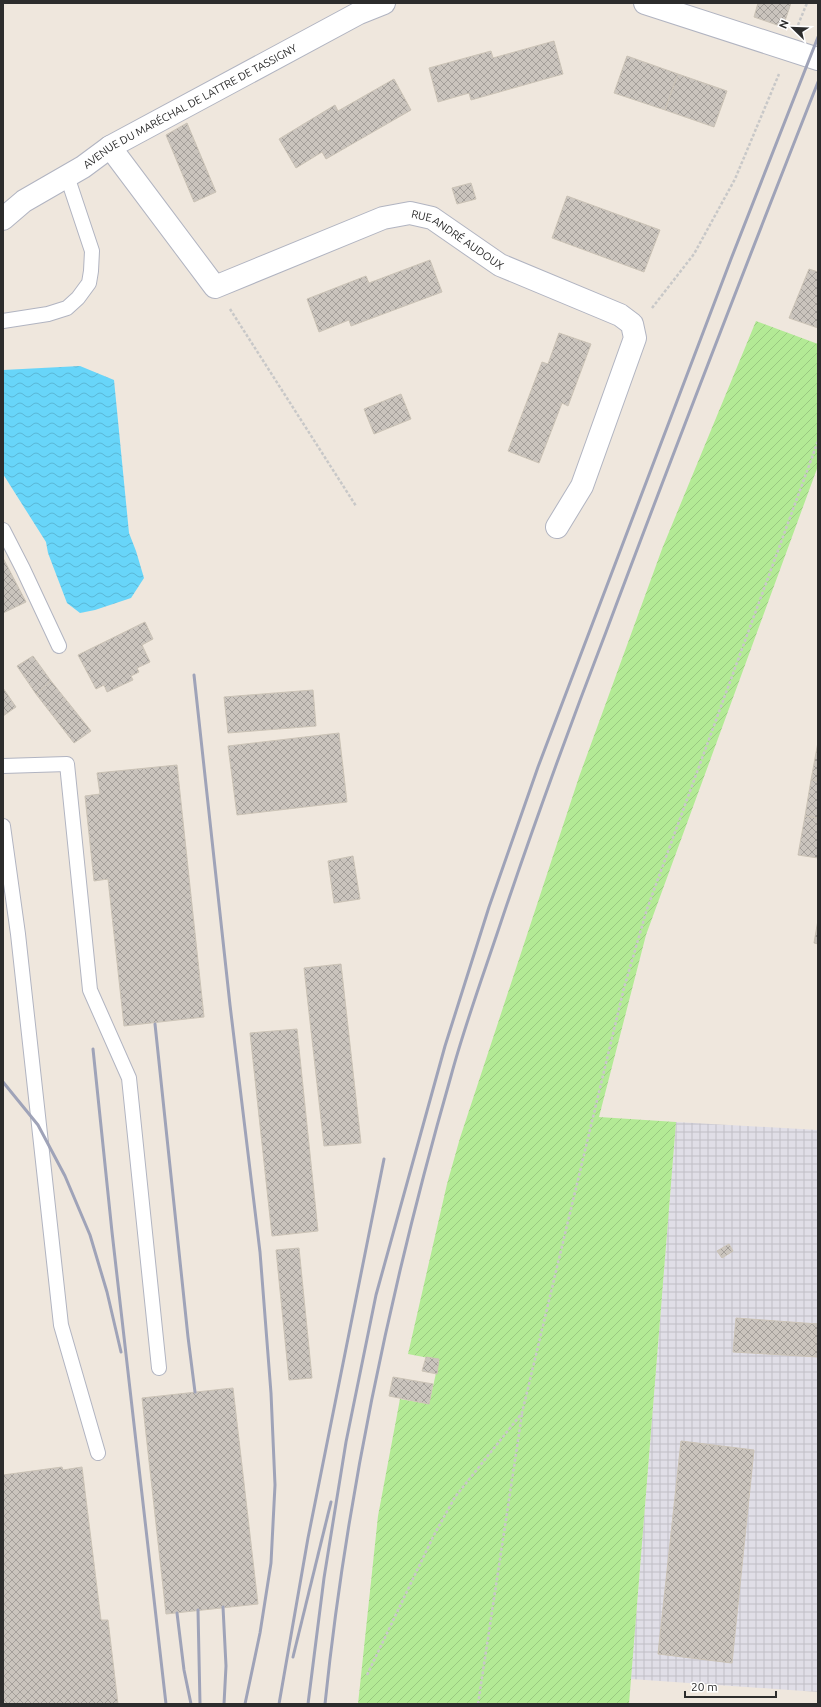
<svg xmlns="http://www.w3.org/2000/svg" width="821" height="1707" viewBox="0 0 821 1707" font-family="Ubuntu,sans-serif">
  <defs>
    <pattern id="industrial-grid" width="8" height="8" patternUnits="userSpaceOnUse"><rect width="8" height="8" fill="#e0dee7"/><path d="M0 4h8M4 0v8" fill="none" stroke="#c0bfc6"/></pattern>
    <pattern id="garden-furrows" width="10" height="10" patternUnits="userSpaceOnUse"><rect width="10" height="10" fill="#b3ea95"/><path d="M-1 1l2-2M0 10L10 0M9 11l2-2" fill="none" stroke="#9ac981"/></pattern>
    <pattern id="water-waves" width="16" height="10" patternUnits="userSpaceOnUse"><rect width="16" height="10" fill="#68d5f9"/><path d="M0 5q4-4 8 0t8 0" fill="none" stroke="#5ab7d6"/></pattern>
    <pattern id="building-cross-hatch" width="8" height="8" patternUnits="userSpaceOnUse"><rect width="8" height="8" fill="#cac4bd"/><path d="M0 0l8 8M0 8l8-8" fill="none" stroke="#a49f9a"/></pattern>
  </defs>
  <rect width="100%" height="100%" fill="#efe7dd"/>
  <!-- industrial -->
  <polygon fill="url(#industrial-grid)" points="676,1122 818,1130 818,1692 631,1679"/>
  <!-- garden -->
  <polygon fill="url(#garden-furrows)" points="756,321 818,344 818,466 646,935 599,1117 676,1122 629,1704 358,1704 378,1516 400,1399 429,1404 439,1360 408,1354 447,1184 460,1138 579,777 662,549"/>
  <!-- water -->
  <polygon fill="url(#water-waves)" points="80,366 114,380 129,533 136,551 144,578 131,598 95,610 80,613 67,603 48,553 46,542 3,474 3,370"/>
  <!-- building -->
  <g fill="url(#building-cross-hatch)" stroke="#cbc3b6">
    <polygon points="758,3 791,3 783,27 754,17"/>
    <polygon points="554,41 563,74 471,100 469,93 438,102 429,68 491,51 493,58"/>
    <polygon points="627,56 678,74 665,110 614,93"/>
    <polygon points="678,74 727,91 714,127 665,110"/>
    <polygon points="394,79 411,110 326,159 322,152 296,168 279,139 335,105 338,111"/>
    <polygon points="187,123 216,192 194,202 166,135"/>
    <polygon points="471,183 476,199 457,204 452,188"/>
    <polygon points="567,196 660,230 644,272 552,238"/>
    <polygon points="430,260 442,292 351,326 349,320 319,332 307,299 366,276 369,283"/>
    <polygon points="809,269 818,272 818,328 789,318"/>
    <polygon points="559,333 591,344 568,406 562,403 539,463 508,451 542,362 548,364"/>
    <polygon points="401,394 411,419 374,434 364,409"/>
    <polygon points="3,558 26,602 3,613"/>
    <polygon points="145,622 153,639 142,645 150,662 137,668 139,672 131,676 133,680 107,692 104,685 96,689 78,655"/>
    <polygon points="33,656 51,681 36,694 17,666"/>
    <polygon points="51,681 91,731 74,743 36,694"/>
    <polygon points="3,688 16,707 3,716"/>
    <polygon points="313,690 316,726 228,733 224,697"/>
    <polygon points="339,733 347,802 237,815 228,746"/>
    <polygon points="818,742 818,781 811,780"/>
    <polygon points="177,765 204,1017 124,1026 108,879 94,881 85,796 100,794 97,773"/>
    <polygon points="811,780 818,781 818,818 805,816"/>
    <polygon points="805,816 818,818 818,858 798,855"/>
    <polygon points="353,856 360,899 334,903 328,861"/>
    <polygon points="818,920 818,944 814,943"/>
    <polygon points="341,964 361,1143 324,1146 304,968"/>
    <polygon points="297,1029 318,1231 272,1236 250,1033"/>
    <polygon points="729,1244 733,1251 722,1258 717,1251"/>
    <polygon points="299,1248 312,1378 289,1380 276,1250"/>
    <polygon points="736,1318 818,1324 818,1357 733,1352"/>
    <polygon points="426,1357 439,1359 437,1374 422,1371"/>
    <polygon points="393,1377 433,1384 429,1404 389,1396"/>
    <polygon points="233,1388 258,1604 166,1614 142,1398"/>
    <polygon points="681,1441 754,1450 732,1663 658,1654"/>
    <polygon points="62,1467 63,1470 82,1467 101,1620 108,1620 118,1704 3,1704 3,1475"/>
  </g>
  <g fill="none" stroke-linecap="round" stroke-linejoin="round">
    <!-- lane casing -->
    <g stroke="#b1b4c1" stroke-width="16">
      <g id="lane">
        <polyline points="3,321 48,314 67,308 78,298 89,283 91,271 92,251 67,176"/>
        <polyline points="3,530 23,569 59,646"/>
        <polyline points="3,766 67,764 90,990 129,1078 159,1368"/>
        <polyline points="3,826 18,934 61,1325 98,1453"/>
      </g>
    </g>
    <!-- street casing -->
    <g stroke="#b1b4c1" stroke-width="24">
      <g id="street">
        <polyline points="645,3 818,59"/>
        <path id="s1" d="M110,147l105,140 168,-69 27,-5 22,5 68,47 120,50 12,9 3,14 -53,148 -25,41"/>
        <path id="s2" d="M3,219l21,-18 59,-34 27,-20 249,-134 25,-10"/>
      </g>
    </g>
    <!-- path -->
    <g stroke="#c8c8c8" stroke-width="2.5" stroke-dasharray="3 2" stroke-linecap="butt">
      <polyline points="798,25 807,3"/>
      <polyline points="652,308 694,254 735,179 779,74"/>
      <polyline points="230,309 356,506"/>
      <polyline points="367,1675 434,1535 455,1497 522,1413 624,988 647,909 818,441"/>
      <polyline points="478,1704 522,1414"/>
    </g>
    <!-- lane -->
    <use href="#lane" stroke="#fff" stroke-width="14"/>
    <!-- street -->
    <use href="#street" stroke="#fff" stroke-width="22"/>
    <!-- rail -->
    <g stroke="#9fa3b8" stroke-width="3">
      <polyline points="194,675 230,1005 260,1252 271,1393 275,1485 271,1563 260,1633 245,1704"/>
      <polyline points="155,1024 188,1337 195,1392"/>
      <polyline points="93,1049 112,1232 166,1704"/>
      <polyline points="3,1082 38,1125 65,1176 90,1235 107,1292 121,1352"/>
      <polyline points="223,1607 226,1666 224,1704"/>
      <polyline points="198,1610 200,1704"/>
      <polyline points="177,1613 184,1670 191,1704"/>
      <polyline points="293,1657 331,1502"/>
      <polyline points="279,1704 308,1538 384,1159"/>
      <polyline points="308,1704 324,1578 346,1442 376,1295 445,1046 489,907 538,767 731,259 818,37"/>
      <path d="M325,1704c22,-213 67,-422 126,-628 14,-52 33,-103 50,-154 33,-98 68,-194 105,-290 69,-184 140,-367 212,-550"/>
    </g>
  </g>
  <g text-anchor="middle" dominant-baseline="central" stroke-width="3" stroke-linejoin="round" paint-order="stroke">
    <!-- street labels -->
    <g font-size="11" fill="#2c2c2c" stroke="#fff">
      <text stroke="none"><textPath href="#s2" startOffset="219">AVENUE DU MARÉCHAL DE LATTRE DE TASSIGNY</textPath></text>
      <text stroke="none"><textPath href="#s1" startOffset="439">RUE ANDRÉ AUDOUX</textPath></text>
    </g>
  </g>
  <!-- border -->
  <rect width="821" height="1707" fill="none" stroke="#2c2c2c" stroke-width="8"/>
  <!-- north arrow -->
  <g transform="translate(793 28) rotate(293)" stroke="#ffffff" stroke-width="3" paint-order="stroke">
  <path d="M0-3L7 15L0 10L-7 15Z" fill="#2c2c2c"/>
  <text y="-6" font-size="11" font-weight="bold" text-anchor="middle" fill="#2c2c2c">N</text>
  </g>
  <!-- scale -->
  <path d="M685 1691v6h91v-6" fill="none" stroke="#2c2c2c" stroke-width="2"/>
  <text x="691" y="1691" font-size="12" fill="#2c2c2c" stroke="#ffffff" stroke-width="3" paint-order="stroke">20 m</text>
</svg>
